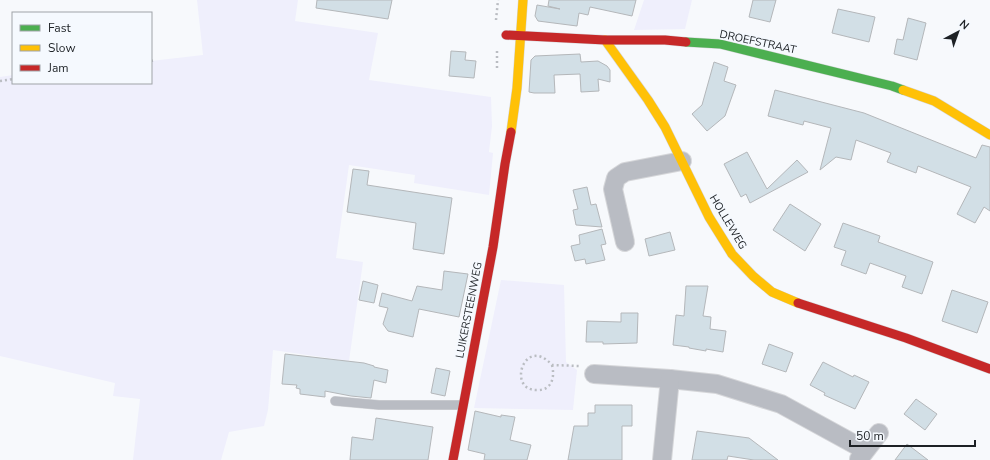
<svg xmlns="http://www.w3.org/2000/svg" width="990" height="460" viewBox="0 0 990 460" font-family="'Nunito Sans',sans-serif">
  <rect width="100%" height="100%" fill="#f7f9fc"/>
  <!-- green -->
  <g fill="#efeffc">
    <polygon points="197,0 298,0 295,21 378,33 369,80 491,97 492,126 489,152 493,153 489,195 414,183 415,175 349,165 336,258 363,262 349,361 273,350 268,410 264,426 229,432 221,460 133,460 140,399 113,396 115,383 0,356 0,77 13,75 13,83 151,83 151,61 203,55"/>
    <polygon points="644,0 692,0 685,29 634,30"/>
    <polygon points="501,280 564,285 566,362 577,370 573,410 474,408"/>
  </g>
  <!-- building -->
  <g fill="#d2dfe6" stroke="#b4b7ba">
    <polygon points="317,0 392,0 388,19 316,8"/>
    <polygon points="549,0 636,0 632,16 590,7 588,15 579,13 577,26 538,21 535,16 537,5 560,9 548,6"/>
    <polygon points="753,0 776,0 770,22 749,17"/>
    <polygon points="838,9 875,17 869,42 832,33"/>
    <polygon points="908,18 926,23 917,60 894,54 897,39 903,40"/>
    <polygon points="451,51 466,52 465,60 476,61 474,78 449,76"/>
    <polygon points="580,54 581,62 598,61 607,66 610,70 610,82 598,79 599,91 581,92 580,74 554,75 555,93 534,93 529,92 531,60 535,56"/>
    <polygon points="714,62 728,67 724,81 736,85 725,116 707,131 692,114 702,105"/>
    <polygon points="775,90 864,113 976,158 982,145 990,147 990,211 984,207 975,223 957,214 971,187 918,166 916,173 887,162 891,153 856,140 851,160 836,157 820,170 831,128 804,121 803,125 768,116"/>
    <polygon points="747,152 767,189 797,160 808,172 750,203 746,194 741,197 724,164"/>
    <polygon points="353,169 369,171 367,185 452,198 444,254 413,249 416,223 347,212"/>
    <polygon points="587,187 591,205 596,204 602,227 576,225 573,210 578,209 573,190"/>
    <polygon points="790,204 821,224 805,251 773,230"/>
    <polygon points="843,223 880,236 878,242 933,262 922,294 902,287 906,276 870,263 866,274 841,265 846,251 834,247"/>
    <polygon points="602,229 606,244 601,245 605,260 586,264 585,259 575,261 571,246 580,244 579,235"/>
    <polygon points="670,232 675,250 649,256 645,239"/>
    <polygon points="444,271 468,274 459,317 419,309 413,337 388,331 383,324 388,308 379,306 382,293 412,301 417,286 442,290"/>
    <polygon points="363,281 378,285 374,303 359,300"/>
    <polygon points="686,286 708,286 703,316 711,317 710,329 726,331 723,352 706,349 706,351 689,348 689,347 673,345 676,315 684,316"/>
    <polygon points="952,290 988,302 977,333 942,321"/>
    <polygon points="621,313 638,313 637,343 603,344 603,342 586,342 587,321 621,322"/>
    <polygon points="769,344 793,353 786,372 762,364"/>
    <polygon points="285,354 364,363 374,366 374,367 388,370 386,383 374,380 371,398 351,396 325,391 325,397 300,394 300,389 296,388 297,385 282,384"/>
    <polygon points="823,362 853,377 854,375 869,382 855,409 824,395 825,393 810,385"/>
    <polygon points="436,368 450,371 445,396 431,393"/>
    <polygon points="916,399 937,414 925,430 904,414"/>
    <polygon points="595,405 632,405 632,426 622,426 622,460 568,460 574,426 588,426 588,413 595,413"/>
    <polygon points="475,411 501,417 501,415 515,417 510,440 531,445 527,460 484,460 485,454 468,450"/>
    <polygon points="376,418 433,427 428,460 350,460 352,437 373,440"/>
    <polygon points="697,431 749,438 778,460 754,460 728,456 727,460 692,460"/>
    <polygon points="907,444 928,460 895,460"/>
  </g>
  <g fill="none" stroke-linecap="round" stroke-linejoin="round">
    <!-- lane casing -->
    <g stroke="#d5d6d9" stroke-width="10">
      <polyline id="lane" points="335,401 379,405 463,405"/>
    </g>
    <!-- street casing -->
    <g stroke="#d5d6d9" stroke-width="20">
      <g id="street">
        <polyline points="625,242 613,189 616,178 625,172 682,161"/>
        <polyline points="594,374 670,379 717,384 781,404 865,450"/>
        <polyline points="859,459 879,433"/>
        <polyline points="662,460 670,379"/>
      </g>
    </g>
    <!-- fast casing -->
    <g stroke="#d5d6d9" stroke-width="10">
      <polyline id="fast" points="686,42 720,44 892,86 903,90"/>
    </g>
    <!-- slow casing -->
    <g stroke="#d5d6d9" stroke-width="10">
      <g id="slow">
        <polyline points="605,40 648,100 665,127 709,217 732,254 753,276 772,292 798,303"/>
        <polyline points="903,90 934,101 990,135"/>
        <polyline points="511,132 517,88 523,0"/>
      </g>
    </g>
    <!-- jam casing -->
    <g stroke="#d5d6d9" stroke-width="10">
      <g id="jam">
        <polyline points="506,35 605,40 665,40 686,42"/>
        <polyline points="798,303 906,338 990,369"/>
        <polyline points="453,460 493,247 505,164 511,132"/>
      </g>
    </g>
    <!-- path -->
    <g stroke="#babdc2" stroke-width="2.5" stroke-dasharray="2 3" stroke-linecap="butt">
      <polyline points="496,20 498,0"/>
      <polyline points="497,51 497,70"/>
      <polyline points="151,61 155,60"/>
      <polyline points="0,81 13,79"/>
      <path d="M552,365c3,12 0,25 -14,25 -32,2 -14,-56 14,-25l28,1"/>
    </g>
    <!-- lane -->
    <use href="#lane" stroke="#b9bcc3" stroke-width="9"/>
    <!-- street -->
    <use href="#street" stroke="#b9bcc3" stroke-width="18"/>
    <!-- fast -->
    <use href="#fast" stroke="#4caf50" stroke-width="9"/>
    <!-- slow -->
    <use href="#slow" stroke="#ffc107" stroke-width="9"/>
    <!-- jam -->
    <use href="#jam" stroke="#c62828" stroke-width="9"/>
  </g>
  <g text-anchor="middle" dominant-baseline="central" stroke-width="3.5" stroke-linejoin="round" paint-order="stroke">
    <!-- street labels -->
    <g font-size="11" fill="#1d2125" stroke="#f5f9fe">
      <text transform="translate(758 42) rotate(12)">DROEFSTRAAT</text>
      <text transform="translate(728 222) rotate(59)">HOLLEWEG</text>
      <text transform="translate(469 310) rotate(-79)">LUIKERSTEENWEG</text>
    </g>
  </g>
  <!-- legend -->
  <rect x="12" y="12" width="140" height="72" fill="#f5f9fe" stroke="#9fa3a7"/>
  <rect x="20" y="25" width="20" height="6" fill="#4caf50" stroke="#9fa3a7"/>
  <text x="48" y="32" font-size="12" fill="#1d2125">Fast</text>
  <rect x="20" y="45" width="20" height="6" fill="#ffc107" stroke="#9fa3a7"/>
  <text x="48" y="52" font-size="12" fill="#1d2125">Slow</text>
  <rect x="20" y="65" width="20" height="6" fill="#c62828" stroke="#9fa3a7"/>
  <text x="48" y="72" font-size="12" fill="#1d2125">Jam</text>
  <!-- north arrow -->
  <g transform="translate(958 32) rotate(41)" stroke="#f5f9fe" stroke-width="3" paint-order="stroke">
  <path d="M0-3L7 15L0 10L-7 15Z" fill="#1d2125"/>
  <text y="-6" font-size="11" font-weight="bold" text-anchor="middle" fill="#1d2125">N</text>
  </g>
  <!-- scale -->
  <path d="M850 440v6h125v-6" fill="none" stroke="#1d2125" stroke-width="2"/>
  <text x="856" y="440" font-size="12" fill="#1d2125" stroke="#f5f9fe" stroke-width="3" paint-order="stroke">50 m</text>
</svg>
